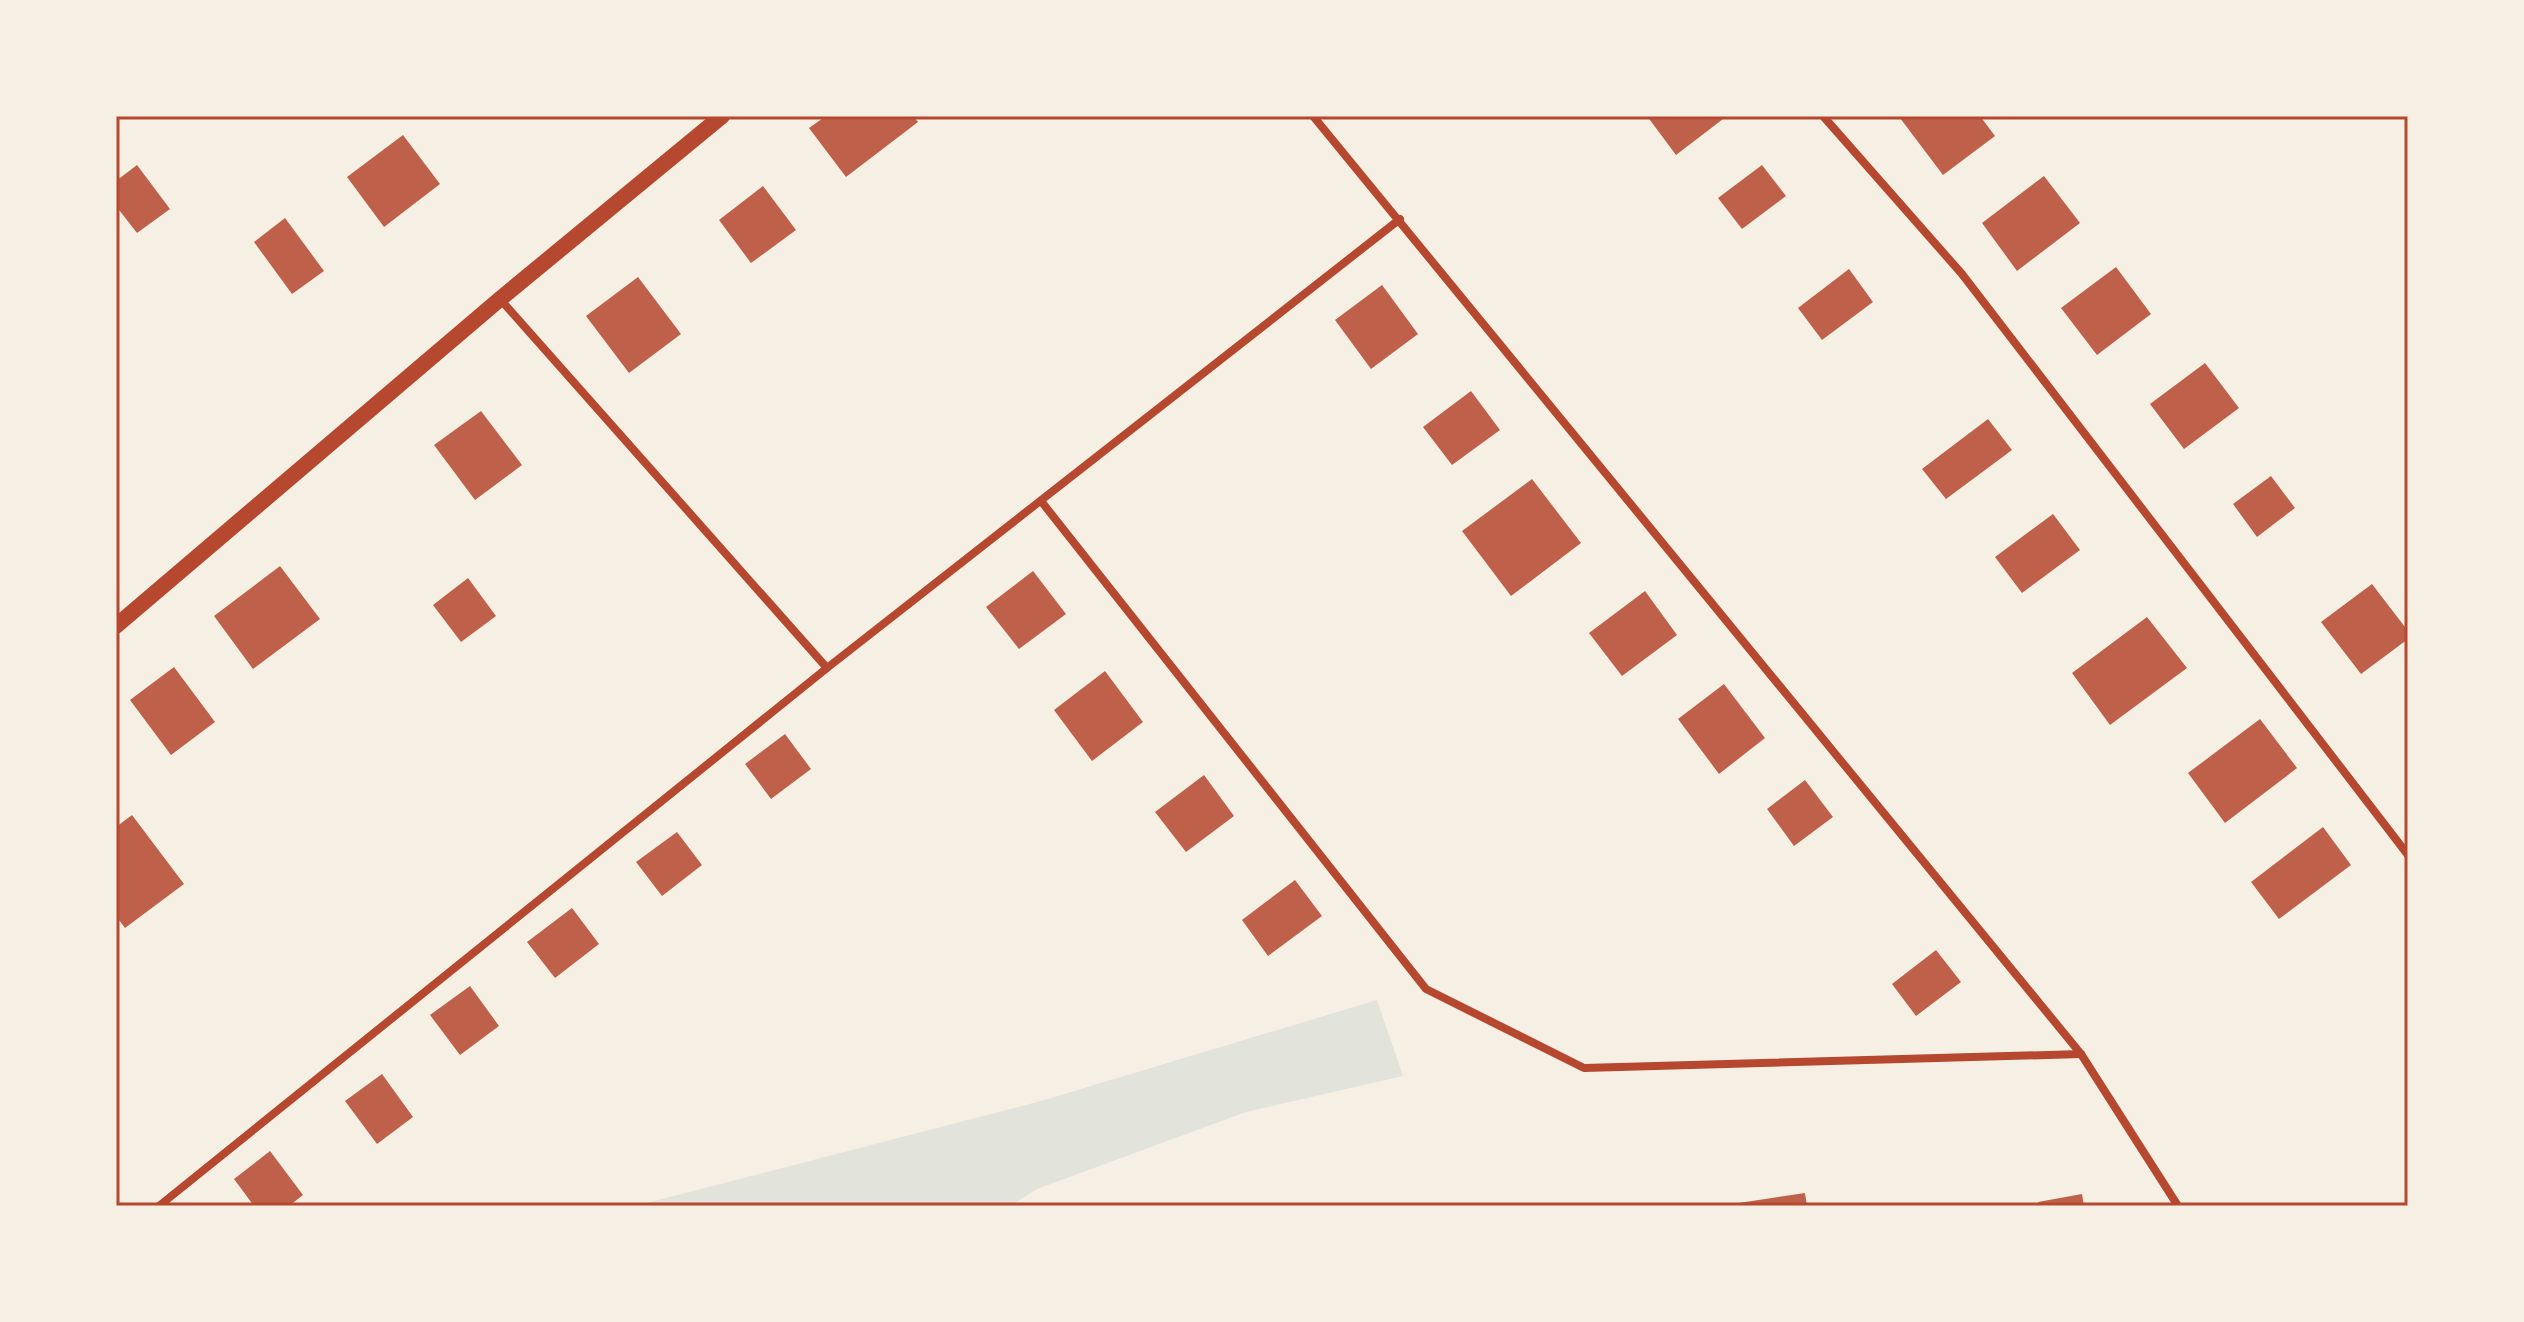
<svg xmlns="http://www.w3.org/2000/svg" width="2524" height="1322" viewBox="0 0 2524 1322" font-family="Rubik,sans-serif">
  <rect width="100%" height="100%" fill="#f6efe4"/>
  <!-- green -->
  <polygon fill="#e2e4dc" points="1377,1000 1403,1076 1246,1112 1037,1189 1010,1206 635,1206 1041,1101"/>
  <!-- building -->
  <g fill="#bf614a">
    <polygon points="826,116 913,116 918,122 846,177 809,128"/>
    <polygon points="1647,116 1721,116 1723,119 1676,155"/>
    <polygon points="1902,116 1980,116 1995,136 1943,175 1900,118"/>
    <polygon points="403,135 440,184 384,227 347,177"/>
    <polygon points="137,165 170,209 137,233 116,206 116,181"/>
    <polygon points="1762,165 1786,196 1742,229 1718,198"/>
    <polygon points="2044,176 2080,223 2017,271 1982,223"/>
    <polygon points="763,186 796,230 751,263 719,220"/>
    <polygon points="285,218 324,271 292,294 254,242"/>
    <polygon points="2116,267 2151,314 2097,355 2061,308"/>
    <polygon points="1849,269 1873,302 1822,340 1798,308"/>
    <polygon points="638,277 681,334 629,373 586,316"/>
    <polygon points="1382,285 1418,334 1371,369 1335,320"/>
    <polygon points="2205,363 2239,408 2184,449 2150,404"/>
    <polygon points="1471,391 1500,430 1452,465 1423,427"/>
    <polygon points="481,411 522,465 475,500 434,445"/>
    <polygon points="1988,419 2012,450 1946,499 1922,469"/>
    <polygon points="2271,476 2295,508 2257,537 2233,504"/>
    <polygon points="1532,479 1581,543 1511,596 1462,531"/>
    <polygon points="2053,514 2080,550 2022,593 1995,557"/>
    <polygon points="280,566 320,619 253,669 214,616"/>
    <polygon points="1033,571 1066,614 1019,649 986,607"/>
    <polygon points="468,578 496,616 461,642 433,605"/>
    <polygon points="2372,584 2408,631 2408,639 2361,674 2321,622"/>
    <polygon points="1645,591 1677,635 1622,676 1589,633"/>
    <polygon points="2147,617 2187,668 2110,725 2072,673"/>
    <polygon points="174,667 215,722 171,755 130,700"/>
    <polygon points="1105,671 1143,722 1092,761 1054,710"/>
    <polygon points="1724,684 1765,738 1719,774 1678,719"/>
    <polygon points="2260,719 2297,768 2225,823 2188,773"/>
    <polygon points="785,734 811,769 771,799 745,764"/>
    <polygon points="1204,775 1234,816 1186,852 1155,812"/>
    <polygon points="1805,780 1833,817 1794,846 1767,809"/>
    <polygon points="132,815 184,884 125,928 116,916 116,827"/>
    <polygon points="2323,827 2351,865 2279,919 2251,882"/>
    <polygon points="677,832 702,865 662,896 636,862"/>
    <polygon points="1295,880 1322,916 1268,956 1242,920"/>
    <polygon points="572,908 599,944 555,978 527,942"/>
    <polygon points="1936,950 1961,982 1916,1016 1892,984"/>
    <polygon points="470,986 499,1026 460,1055 430,1015"/>
    <polygon points="382,1074 413,1117 377,1144 345,1101"/>
    <polygon points="270,1151 303,1195 289,1206 254,1206 234,1179"/>
    <polygon points="1805,1193 1807,1206 1732,1206 1732,1204"/>
    <polygon points="2082,1194 2084,1206 2039,1206 2038,1202"/>
  </g>
  <g fill="none" stroke-linecap="round" stroke-linejoin="round">
    <!-- minor -->
    <g stroke="#b5482f" stroke-width="8">
      <polyline points="1313,116 2081,1054 2178,1206"/>
      <polyline points="1823,116 1962,274 2408,855"/>
      <polyline points="500,299 827,668"/>
      <polyline points="1041,501 1426,989 1584,1068 2081,1054"/>
      <polyline points="159,1206 827,668 1400,219"/>
    </g>
    <!-- secondary -->
    <polyline stroke="#b5482f" stroke-width="16" points="116,626 500,299 722,116"/>
  </g>
  <!-- border -->
  <rect width="2524" height="1322" fill="none" stroke="#f6efe4" stroke-width="236"/>
  <rect x="118" y="118" width="2288" height="1086" fill="none" stroke="#b5482f" stroke-width="3"/>
</svg>
